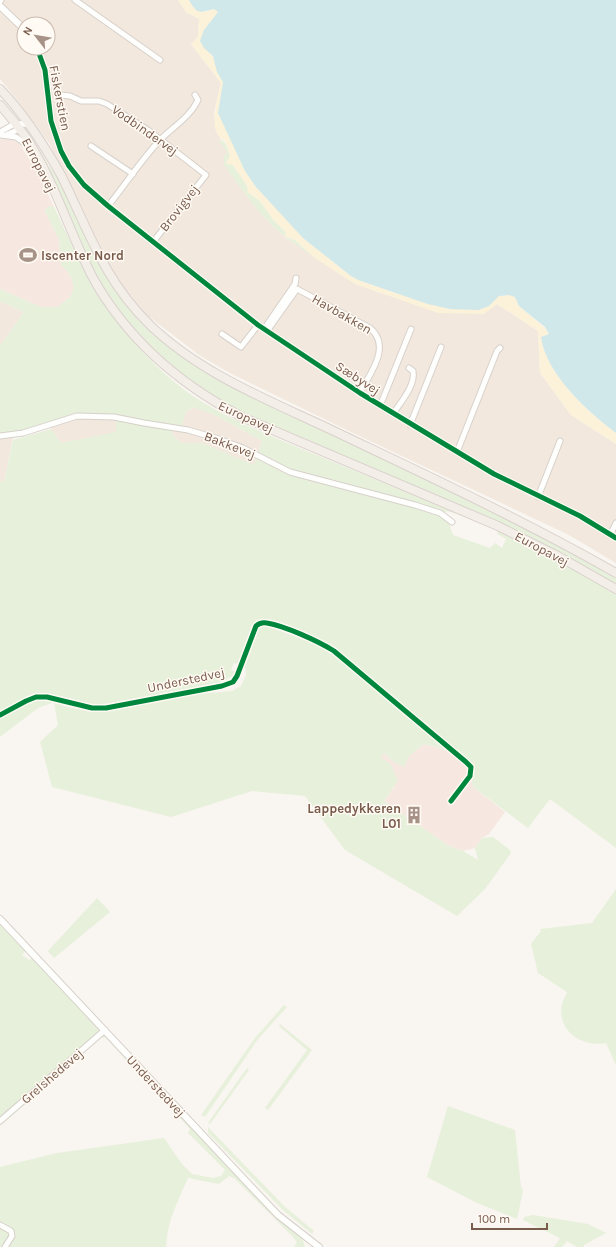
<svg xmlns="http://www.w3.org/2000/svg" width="616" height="1247" viewBox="0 0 616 1247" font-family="Karla,sans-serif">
  <rect width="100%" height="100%" fill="#f9f5f0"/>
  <!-- residential -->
  <g fill="#f2e8de" fill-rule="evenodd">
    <path d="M0,0h178l8,12 13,7 -1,18 -7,7 30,39 -7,29 2,19 5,9 -1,2 7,10 -3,5 1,4 18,30 26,31 17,16 60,40 33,15 118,11 41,27 2,42 31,42 45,29v119l-47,-28 -218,-103 -123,-60 -29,-17 -52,-40 -23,-28 -21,-33 -54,-111 -38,-51 -11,-13zM24,24h24v24h-24z"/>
    <polygon points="0,301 24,312 0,346"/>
    <polygon points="194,407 213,414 262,441 254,466 202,443 181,443 172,434 173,430 182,426 186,412"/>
    <polygon points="76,413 116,415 116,433 61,443 51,429 49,423"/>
    <polygon points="14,433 4,482 0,482 0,434"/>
  </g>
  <!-- commercial -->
  <g fill="#f6e8e1">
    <polygon points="0,139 12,139 19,143 38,173 54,207 48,206 45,211 59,240 61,265 70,275 74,287 71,296 58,307 41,307 0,289"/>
    <polygon points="424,744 447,750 451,745 474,766 472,782 473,787 505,812 489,834 482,838 475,848 463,851 449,846 384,801 395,786 381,757 384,753 395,763 409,756"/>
  </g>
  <!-- green -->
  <g fill="#e7f0db" fill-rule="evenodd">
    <path d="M26,129l29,46 6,7c12,23 20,48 32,71 31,58 80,103 138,133l281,134 104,57v8l-110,-59 -36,-17 -207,-86 -24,-11 -50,-31 -39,-34 -28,-31 -15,-23 -25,-45 -32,-78z"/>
    <path d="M221,140c8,3 8,17 12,25 5,10 14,16 16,28l11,8 12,17 14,14 -1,4 10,4 20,18c-9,-7 -20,-13 -28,-20 -26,-19 -45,-48 -63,-73v-8l3,-5 -8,-11z"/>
    <path d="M48,206l6,1c31,66 57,117 111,167 39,36 90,55 137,75 53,22 106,44 160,66l-15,-4 -7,4 9,8 4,12 37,13 5,-5 7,5 4,-9 -9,-5 1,-3 57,28 61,34v255l-66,-49 -22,29 -55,-41 -1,-5 2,-16 -6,-6 -131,-111c-21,-15 -50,-26 -75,-30l-10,6 -14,39 -4,-1 -3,7 5,2 -1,2 -14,9 -128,23 -44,-11c10,16 40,15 57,15l91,-16 35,-3 9,-5 5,-11 -1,-9 14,-38 4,-2h4l48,18 17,9 115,97 -23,-6 -15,12 -5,11 -9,-4 -11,-10 -3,4 10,8 7,16 -14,20 65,45 14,5 15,9 -3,-12 7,-10 11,-1 17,13 1,3 -26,36 -28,27 -112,-66 -40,-54 -53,-5 -81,26 -119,-30 -12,-45 18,-17 -4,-23 -16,6 -38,29v-255h4l9,-42 38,-11 10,14 55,-11v-17l-40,-2 -54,19 -22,2v-88l24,-34 -24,-11v-12l41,18h17l13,-11 3,-9 -4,-12 -9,-10 -2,-25 -14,-29zM193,407l20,7 49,27 -8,24 -52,-22h-21l-9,-9 1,-4 9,-4 4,-14z"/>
    <path d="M616,889v176l-10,-22c-24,5 -50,-13 -44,-39 1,-4 4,-9 5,-12l-29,-19 -7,-29 10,-13 -1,-2 52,-6z"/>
    <polygon points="97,898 110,912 54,958 48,951"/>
    <path d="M0,924l26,27 -4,4 7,5 3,-2 202,215 68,65 3,9h-11l3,-4 -3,-5 -60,-60 -5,-2 -10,8 -31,-6c-10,23 -21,43 -22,69h-166v-80l57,-14 107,-15 18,26 10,10 21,4 8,-2 4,-6 -37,-37 2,-4 -85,-92 -4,1 -101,88z"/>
    <polygon points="284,1005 287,1007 258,1039 205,1117 201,1115 255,1038"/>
    <polygon points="280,1024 312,1050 268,1110 265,1108 307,1050 279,1026"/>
    <polygon points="247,1068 249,1070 210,1124 208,1123"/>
    <polygon points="448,1106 515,1130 521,1187 523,1191 517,1219 475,1202 427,1177"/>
    <polygon points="208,1127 284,1206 314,1231 312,1234 283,1210 208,1133"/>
    <polygon points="533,1215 588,1224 606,1233 584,1245 584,1247 577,1247 567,1241 562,1247 554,1247 560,1238 523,1220 524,1217"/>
  </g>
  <!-- sand -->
  <path fill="#fbf2d9" d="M178,0h11l5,8 11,4 9,-3 3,2v4l-4,4 -9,29c13,8 12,22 20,34l-5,31 64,102 20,23 48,38 13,6 64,22 22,5 28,1 6,-2 15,-12 10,-1 6,2 4,9 26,22 4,6 -8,3c5,37 47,75 75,96v11l-45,-29 -31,-42 -2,-42 -41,-27 -13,10 -46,-1 -83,-29 -40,-26 -20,-18 -10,-4 1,-4 -14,-14 -12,-17 -11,-8h-2l1,-6 -15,-22 -7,-1 4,-9 -5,-14c-19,-8 -7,-44 -4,-58l-30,-39 7,-7 1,-18 -13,-7z"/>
  <!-- water -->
  <path fill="#d0e8ea" d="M189,0h427v433c-28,-21 -70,-59 -75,-96l8,-3 -4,-7 -26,-21 -4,-9 -6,-2 -10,1 -10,10 -11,4 -28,-1 -22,-5 -70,-24 -7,-4 -48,-38 -47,-51 -11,-16 -27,-58 5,-31 -6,-10 -4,-16 -9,-8 -4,-7 4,-11 14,-18 -4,-3c-14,3 -16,7 -25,-9z"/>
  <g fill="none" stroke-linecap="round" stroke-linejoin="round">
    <!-- minor casing -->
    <g stroke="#d7d1cb" stroke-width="7">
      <g id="minor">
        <polyline points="75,0 160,60"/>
        <polyline points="0,2 1,0"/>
        <polyline points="60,101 61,95 70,96 81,101 99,101 107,104 148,130 206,175 153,242"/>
        <polyline points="0,132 16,123 29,125"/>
        <polyline points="0,135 16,137 28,146"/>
        <polyline points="6,135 15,131 21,125"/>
        <polyline points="91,146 133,174"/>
        <path d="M108,206c17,-21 33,-46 52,-66 13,-13 30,-23 38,-40l-3,-5"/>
        <polyline points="264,329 295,284 296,278"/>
        <path d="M267,331l30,-42 73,39c22,19 0,45 -10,65"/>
        <polyline points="222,334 241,347 258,325"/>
        <polyline points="380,406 411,329"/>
        <path d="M393,414c7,-11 23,-29 20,-43l-4,-3"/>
        <polyline points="410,425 441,347"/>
        <polyline points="0,436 23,433 77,416 114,417 144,423 188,430 219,439 243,448 290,472 415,505 440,513 452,522"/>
        <polyline points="457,452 497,351 500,348"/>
        <polyline points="538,497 560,441"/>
        <polyline points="610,535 616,523"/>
        <path d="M0,715l26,-14 10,-4h11l45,11h14l116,-22 11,-4 4,-6 19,-50c3,-3 6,-4 11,-3 18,3 51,18 67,28l132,111 5,5 -1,9 -19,25"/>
        <polyline points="0,1121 105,1030"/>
        <polyline points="0,1225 11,1231 12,1236 5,1247"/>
      </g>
    </g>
    <!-- tertiary casing -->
    <g stroke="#d7d1cb" stroke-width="8">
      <g id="tertiary">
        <polyline points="0,6 24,29"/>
        <polyline points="37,48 45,70 51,121 61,151 69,166 84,185 108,206 258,325 360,393 494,474 580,516 616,538"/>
        <polyline points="0,919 259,1195 278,1215 319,1247"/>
      </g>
    </g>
    <!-- primary casing -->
    <g stroke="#dad1cc" stroke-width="10">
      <g id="primary">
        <path d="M0,89c24,25 44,56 61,86 28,56 42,104 89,150 52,50 121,76 186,107 94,45 189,89 280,141"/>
        <path d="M0,105c9,10 17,20 25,31 29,43 44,96 68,142 34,61 88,107 149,139l256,109 60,30 58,33"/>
      </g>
    </g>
    <!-- minor -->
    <use href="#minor" stroke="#fefefd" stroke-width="5"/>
    <!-- tertiary -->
    <use href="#tertiary" stroke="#fefefd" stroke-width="6"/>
    <!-- primary -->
    <use href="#primary" stroke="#f3eee8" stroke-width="8"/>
    <!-- cycleway casing -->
    <g stroke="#fffaf3" stroke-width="8">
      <g id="cycleway">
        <polyline points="37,48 45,70 51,121 61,151 69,166 84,185 108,206 258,325 360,393 494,474 580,516 616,538"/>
        <path d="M0,715l26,-14 10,-4h11l45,11h14l116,-22 11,-4 4,-6 19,-50c3,-3 6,-4 11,-3 18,3 51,18 67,28l132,111 5,5 -1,9 -19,25"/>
      </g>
    </g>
    <!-- cycleway -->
    <use href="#cycleway" stroke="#00873e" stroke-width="5"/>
  </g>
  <!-- icons -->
  <defs>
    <g id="stadium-bare" transform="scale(1.38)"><path d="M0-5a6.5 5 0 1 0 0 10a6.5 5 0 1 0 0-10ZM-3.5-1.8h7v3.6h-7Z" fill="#a69286" stroke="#fffaf3" stroke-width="2.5" paint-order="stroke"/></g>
    <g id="building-bare" transform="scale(1.38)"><path d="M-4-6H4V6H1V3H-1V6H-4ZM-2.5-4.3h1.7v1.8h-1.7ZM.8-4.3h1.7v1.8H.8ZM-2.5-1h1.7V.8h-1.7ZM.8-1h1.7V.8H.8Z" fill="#a69286" stroke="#fffaf3" stroke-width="2.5" paint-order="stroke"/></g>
  </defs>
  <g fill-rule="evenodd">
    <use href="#stadium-bare" x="28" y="255"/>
    <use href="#building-bare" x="414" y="815"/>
  </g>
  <g text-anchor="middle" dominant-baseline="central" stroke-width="3" stroke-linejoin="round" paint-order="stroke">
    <!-- street labels -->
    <g font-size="13" fill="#7a5c4d" stroke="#fffaf3">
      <text transform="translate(60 98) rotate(79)">Fiskerstien</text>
      <text transform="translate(145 130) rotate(35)">Vodbindervej</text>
      <text transform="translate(39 165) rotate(63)">Europavej</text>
      <text transform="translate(179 208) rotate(-52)">Brovigvej</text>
      <text transform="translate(342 314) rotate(30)">Havbakken</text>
      <text transform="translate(358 378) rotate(33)">Sæbyvej</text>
      <text transform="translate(246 417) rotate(25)">Europavej</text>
      <text transform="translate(230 445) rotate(21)">Bakkevej</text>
      <text transform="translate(542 549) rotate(28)">Europavej</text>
      <text transform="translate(186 680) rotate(-12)">Understedvej</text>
      <text transform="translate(52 1076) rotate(-41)">Grelshedevej</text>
      <text transform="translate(156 1086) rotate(47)">Understedvej</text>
    </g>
    <!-- poi labels -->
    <g font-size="13" font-weight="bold" fill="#7a5c4d" stroke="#fffaf3" text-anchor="start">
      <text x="41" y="255">Iscenter Nord</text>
      <text x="401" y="808" text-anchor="end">Lappedykkeren<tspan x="401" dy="15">L01</tspan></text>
    </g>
  </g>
  <!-- north arrow -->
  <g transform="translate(36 36) rotate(301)"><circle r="19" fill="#fffaf3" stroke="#cabbb1"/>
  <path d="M0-3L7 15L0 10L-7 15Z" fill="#a69286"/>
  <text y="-6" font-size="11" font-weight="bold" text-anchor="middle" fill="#7a5c4d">N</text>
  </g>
  <!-- scale -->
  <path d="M472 1223v6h75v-6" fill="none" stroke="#7a5c4d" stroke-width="2"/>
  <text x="478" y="1223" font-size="12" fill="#7a5c4d" stroke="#fffaf3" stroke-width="3" paint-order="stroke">100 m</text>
</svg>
